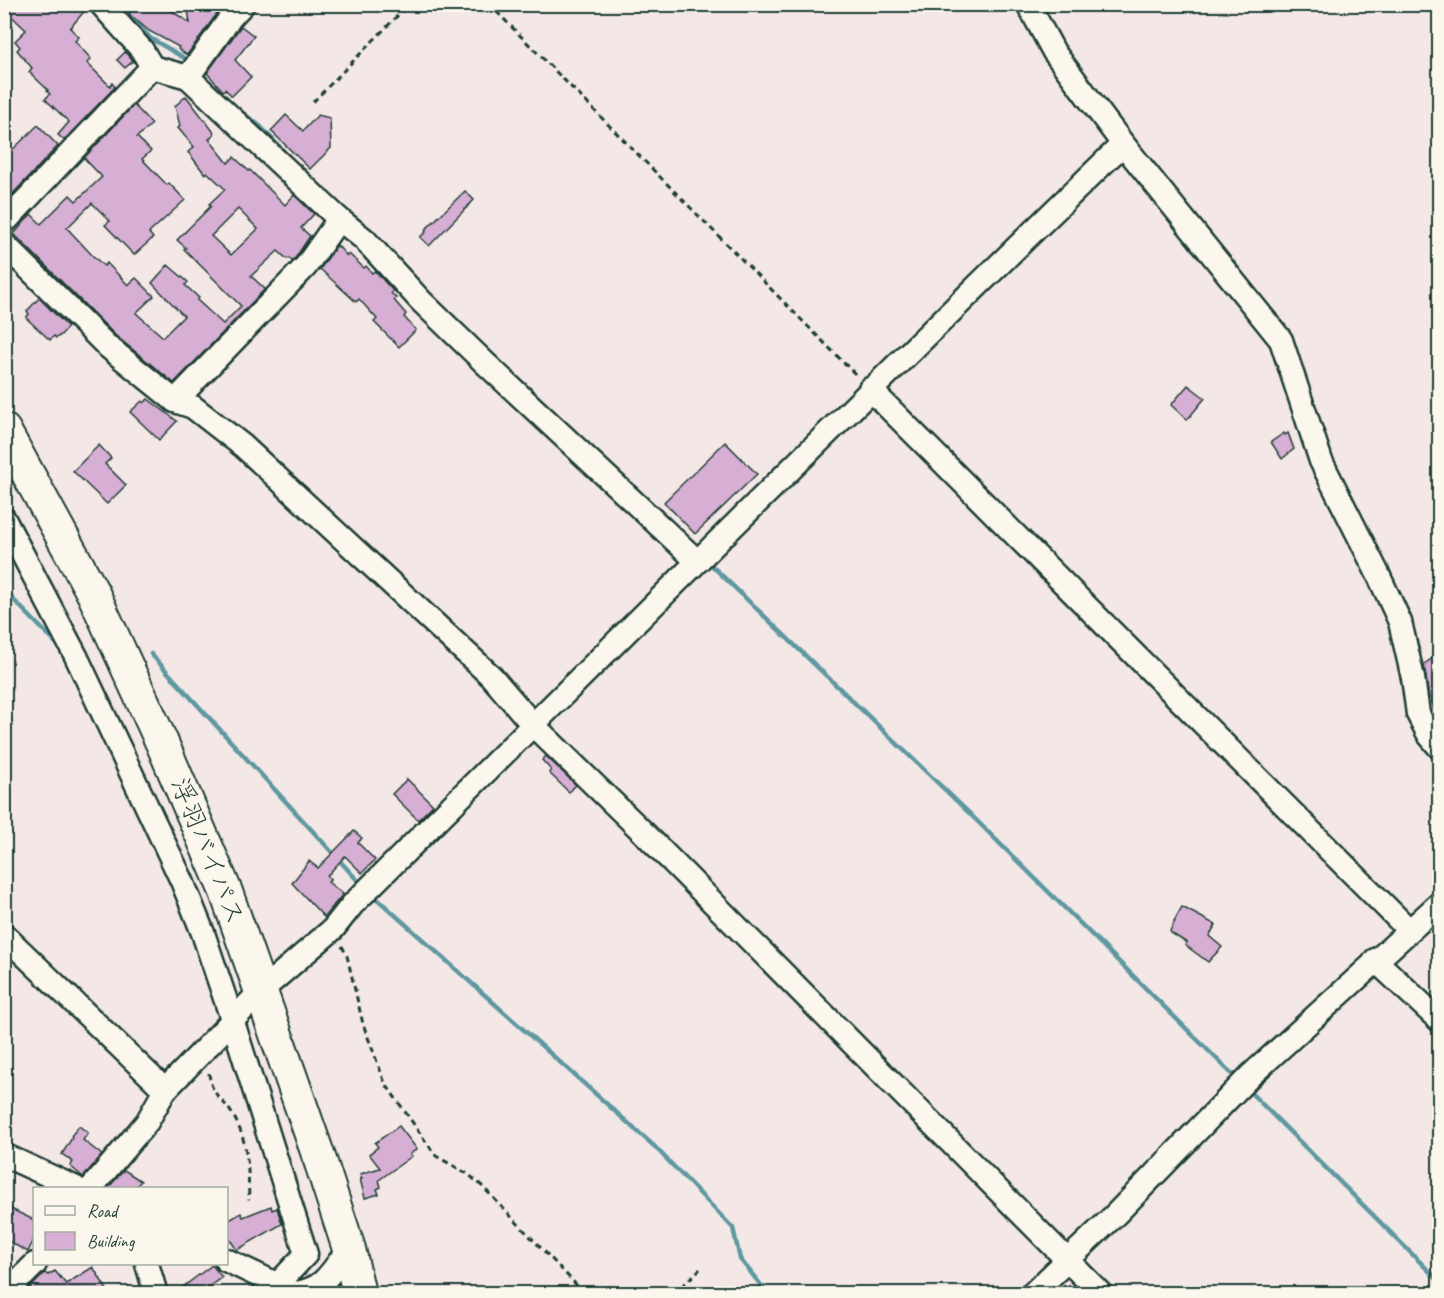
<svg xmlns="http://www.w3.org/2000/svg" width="1444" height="1298" viewBox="0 0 1444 1298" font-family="Caveat,'Klee One',sans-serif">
  <rect width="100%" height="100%" fill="#f4e8e7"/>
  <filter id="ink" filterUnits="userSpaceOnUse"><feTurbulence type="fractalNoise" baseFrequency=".0167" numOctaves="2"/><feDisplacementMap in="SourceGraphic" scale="12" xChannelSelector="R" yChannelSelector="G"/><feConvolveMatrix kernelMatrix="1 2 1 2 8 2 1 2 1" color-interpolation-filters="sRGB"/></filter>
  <g filter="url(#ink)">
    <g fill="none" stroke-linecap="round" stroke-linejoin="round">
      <!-- stream -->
      <g stroke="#5e98a0" stroke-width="4.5">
        <polyline points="120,4 150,38 181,56 191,63"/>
        <polyline points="200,70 211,85"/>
        <polyline points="239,110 260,126 292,160"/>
        <polyline points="708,562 967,811 1238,1080"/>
        <polyline points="4,590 58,645"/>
        <polyline points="151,654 360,883"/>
        <polyline points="375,897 655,1147 733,1228 740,1259 768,1294"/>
        <polyline points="1246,1088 1440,1282"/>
      </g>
    </g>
    <!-- building -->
    <g fill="#d7aed4" stroke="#1f3d34" stroke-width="1.5" fill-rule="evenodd">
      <polygon points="4,4 88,4 88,7 70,28 79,37 75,41 91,59 87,63 110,86 112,83 115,87 64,140 58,135 69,122 45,99 50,94 47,91 48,90 29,72 32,68 17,50 20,47 15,41 26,30 4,9"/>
      <polygon points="137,4 161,4 190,23 187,4 224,4 187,55 178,49 179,47 149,31 129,14"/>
      <polygon points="241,26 254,36 235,60 251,77 232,96 225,89 223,91 207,73"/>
      <polygon points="125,52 133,61 125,68 117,60"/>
      <path d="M186,96l27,35 1,4 -5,4 19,24 6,-6 15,14 1,-1 35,35 9,-10 20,19 -13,14 9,8 -14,21 -4,4 -3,-3 -2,1 -9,-8 -27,25 14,13 -91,94 -58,-47 -102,-102 17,-20 10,10 29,-29 6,6 26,-24 -18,-19 50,-53 18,19 -15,13 14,14 -9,8 25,26 2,-2 16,17 -36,33 4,5 -19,17 -29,-30 5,-4 -18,-18 -25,25 25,27 12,11 3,-3 21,22 8,-7 18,18 -18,17 27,24 21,-21 -32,-33 16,-18 20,17 -3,3 14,13 -2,2 26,24 18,-18 -57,-57 2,-1 -9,-8 34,-34 -2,-2 16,-15 -18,-17 -2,2 -17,-22 6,-5 -16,-19 2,-2 -5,-20zM238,209l20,20 -27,26 -20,-19z"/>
      <polygon points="286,115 303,131 318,115 330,118 331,148 310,169 271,131"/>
      <polygon points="38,125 58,146 4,203 4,158"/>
      <polygon points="465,191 474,200 429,246 420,237 426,232 425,230"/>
      <polygon points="337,245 347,256 349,254 364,268 366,266 372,273 375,271 393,291 391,293 396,298 394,300 406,314 404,317 416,330 399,347 374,322 377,319 359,299 356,302 320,269"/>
      <polygon points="39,298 68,327 61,335 56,338 54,336 50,340 26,318 29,314 27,311"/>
      <polygon points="1188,385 1205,398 1187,420 1171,405"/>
      <polygon points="148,399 177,421 159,440 130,412 142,401 144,403"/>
      <polygon points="1284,433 1285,435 1288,433 1294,449 1282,459 1271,442"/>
      <polygon points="725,442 757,474 695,534 664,502"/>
      <polygon points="99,445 111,458 105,464 126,485 107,504 73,471"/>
      <polygon points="1433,658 1440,664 1440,709 1429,698 1424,664"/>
      <polygon points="546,756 576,785 569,792 549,773 551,770 542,760"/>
      <polygon points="407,779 433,805 418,820 392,794"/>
      <polygon points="354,831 362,838 358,843 375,860 362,873 345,856 327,876 331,879 328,882 343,894 324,917 292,883 309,861 318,868"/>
      <polygon points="1182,907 1216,925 1209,936 1222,947 1208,962 1185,945 1187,943 1171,933 1170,931 1175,921 1174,921"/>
      <polygon points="79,1126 88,1133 83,1140 102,1155 83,1177 70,1166 73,1162 62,1154 72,1138 71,1136"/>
      <polygon points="399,1126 417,1149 410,1154 412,1156 379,1180 381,1187 377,1189 379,1194 365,1198 360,1179 362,1179 360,1174 380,1168 369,1154 378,1147 375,1143"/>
      <polygon points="124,1170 141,1181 135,1188 108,1188"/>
      <polygon points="271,1206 272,1210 277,1208 282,1224 237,1250 226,1234 226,1222 241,1213 243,1217"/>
      <polygon points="11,1209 34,1220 34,1239 28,1252 4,1239 4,1220"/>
      <polygon points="212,1265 222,1277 200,1293 175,1293"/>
      <polygon points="93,1267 109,1293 25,1293 45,1273 48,1275 55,1271 66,1284"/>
    </g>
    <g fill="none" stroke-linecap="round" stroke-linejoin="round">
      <!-- minor casing -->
      <g stroke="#1f3d34" stroke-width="27">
        <g id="minor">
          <polyline points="101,4 142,50 152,67 188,77 339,219 364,239 421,301 485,363 697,561"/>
          <polyline points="1028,4 1054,52 1123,144 1281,340 1321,461 1378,574 1400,622 1413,678 1418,714 1429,735 1440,748"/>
          <polyline points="188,77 231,17 243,4"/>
          <polyline points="4,223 152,67"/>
          <polyline points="4,244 107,346 175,401 193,407 243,446 491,676 533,725 647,836 1101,1294"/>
          <polyline points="870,389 1409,930"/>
          <polyline points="175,401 306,266 339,219"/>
          <polyline points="4,519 76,656 182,881 203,933 232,1019 306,1254 278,1284"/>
          <polyline points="4,935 165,1090"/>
          <polyline points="1375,960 1440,1021"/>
          <polyline points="4,1155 76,1188"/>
          <path d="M91,1188l56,-66 18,-32 97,-100 71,-61 19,-24c256,-255 512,-510 771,-761"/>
          <polyline points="226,1260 297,1294"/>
          <polyline points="147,1264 156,1294"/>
          <path d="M297,1293c30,-6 33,-21 52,-44"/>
          <polyline points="5,1294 35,1264"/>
          <polyline points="1032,1294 1116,1214 1251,1075 1440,903"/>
        </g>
      </g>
      <!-- highway casing -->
      <g stroke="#1f3d34" stroke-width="36">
        <polyline id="highway" points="4,430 93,593 162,743 226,892 321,1163 349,1249 359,1294"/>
      </g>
      <!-- path -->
      <g stroke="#1f3d34" stroke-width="3" stroke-dasharray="6 4.5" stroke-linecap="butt">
        <polyline points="489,4 858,377"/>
        <polyline points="313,102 409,4"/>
        <polyline points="342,946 347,956 363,1024 385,1083 436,1156 468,1174 482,1186 585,1294"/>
        <path d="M209,1073c2,24 15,25 25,44 15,27 14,53 15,83"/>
        <polyline points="674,1294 700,1269"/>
      </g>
      <!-- minor -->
      <use href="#minor" stroke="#fbf7ec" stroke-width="22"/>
      <!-- highway -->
      <use href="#highway" stroke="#fbf7ec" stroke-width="32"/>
    </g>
  </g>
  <g text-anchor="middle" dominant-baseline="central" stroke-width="4.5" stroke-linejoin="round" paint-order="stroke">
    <!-- street labels -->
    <g font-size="26" fill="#1f3d34" stroke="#fbf7ec">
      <text transform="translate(208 851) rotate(68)">浮羽バイパス</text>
    </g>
  </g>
  <!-- margin -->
  <rect width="1444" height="1298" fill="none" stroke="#fbf7ec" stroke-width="24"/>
  <rect x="12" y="12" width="1420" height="1274" fill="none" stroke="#1f3d34" stroke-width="2" filter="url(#ink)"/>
  <!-- legend -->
  <rect x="33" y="1187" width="195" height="78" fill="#fbf7ec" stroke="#a3ada2" stroke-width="1.5"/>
  <rect x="45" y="1206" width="30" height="9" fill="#fbf7ec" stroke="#a3ada2" stroke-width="1.5"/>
  <text x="87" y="1217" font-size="18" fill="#1f3d34">Road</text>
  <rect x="45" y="1232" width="30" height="18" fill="#d7aed4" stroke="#a3ada2" stroke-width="1.5"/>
  <text x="87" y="1247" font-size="18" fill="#1f3d34">Building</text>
</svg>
